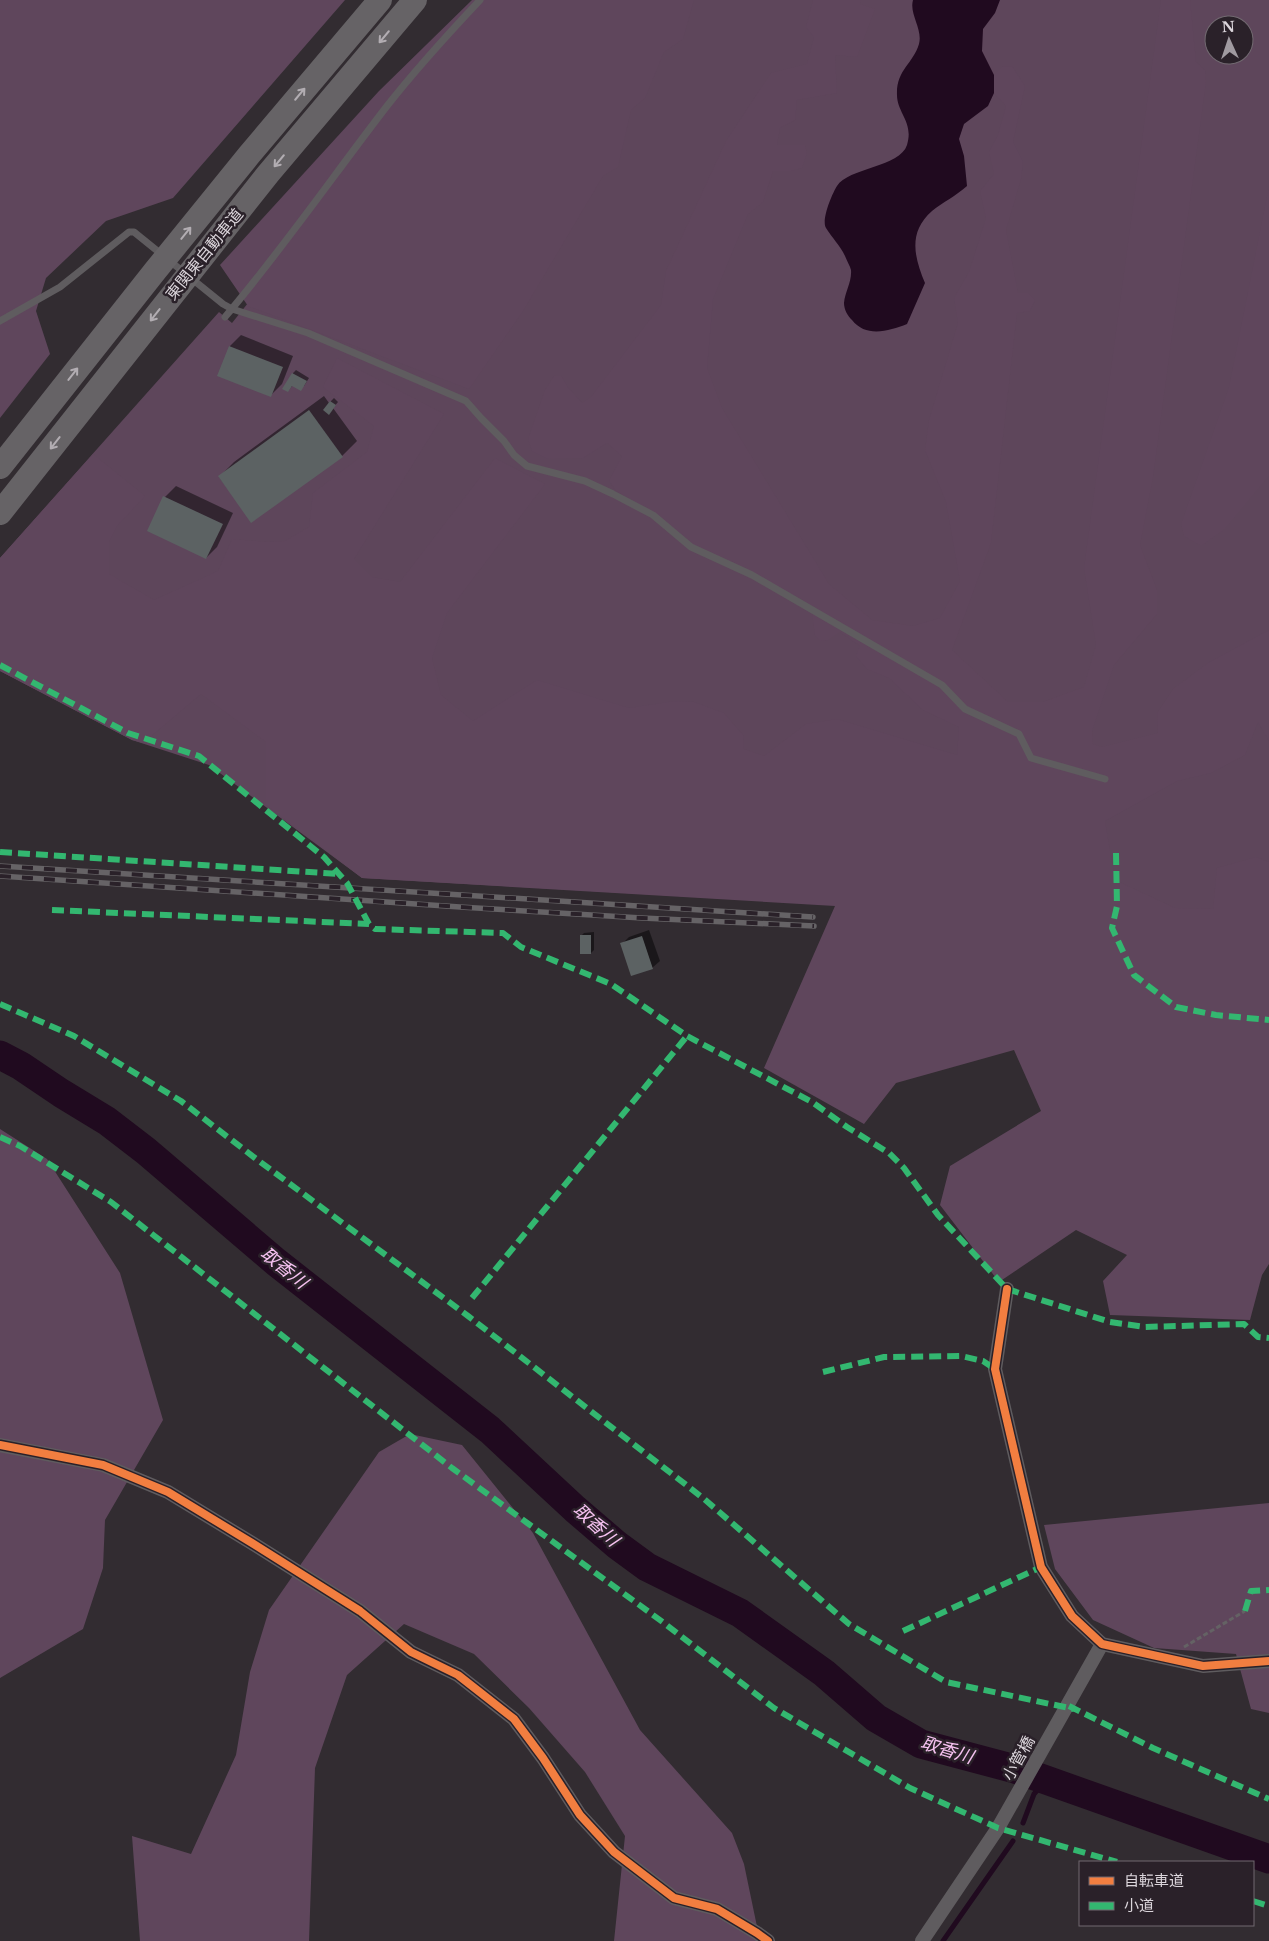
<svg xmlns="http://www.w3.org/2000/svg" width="1269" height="1941" viewBox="0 0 1269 1941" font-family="'Libre Baskerville','Noto Sans JP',serif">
  <rect width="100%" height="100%" fill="#322c31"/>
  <!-- green -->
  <path fill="#5e465b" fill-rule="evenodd" d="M502,0h767v930l-907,-52 -153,-113 -77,-25 -132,-69v-113l219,-246 13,11 186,-233zM1214,25h30v30h-30z"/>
  <!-- forest -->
  <g fill="#5f465c">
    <polygon points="0,0 345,0 173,198 106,221 46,278 36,311 50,354 0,418"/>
    <polygon points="472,0 694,0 683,39 664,52 645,98 631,110 618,167 603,176 523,311 469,389 248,306 220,265 379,91"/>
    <polygon points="813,0 861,0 860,4 875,9 857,57 835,55 837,93 797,100 795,120 780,128 777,145 805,145 807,153 802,168 791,171 773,171 763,202 748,214 713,299 707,368 722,408 829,584 872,620 913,626 940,618 960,581 946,502 925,450 929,420 958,323 954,298 969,272 986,218 980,191 994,174 989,152 998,135 1006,106 994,93 994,75 1002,67 1012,66 1025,86 1013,142 1023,162 1021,179 1006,230 1018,293 1028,293 1035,300 1030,311 1017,313 991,543 952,650 1008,702 1043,702 1084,687 1096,645 1084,568 1161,0 1190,0 1196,62 1205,70 1206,82 1153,477 1140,545 1157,590 1157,614 1114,665 1092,731 1093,744 1102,747 1158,733 1157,713 1173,689 1208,663 1269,630 1269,741 1258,722 1245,755 1211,773 1177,781 1105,821 1115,880 1175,908 1213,909 1217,868 1256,857 1269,862 1269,1264 1262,1275 1250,1320 1110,1315 1103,1281 1127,1255 1076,1230 999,1282 940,1205 950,1166 1041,1111 1014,1050 896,1083 864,1124 764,1068 835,906 362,878 266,805 266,742 201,694 143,743 132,740 0,671 0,558 93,454 145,496 117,526 109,542 109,574 154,600 218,571 232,539 269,542 285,541 309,527 313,493 367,452 374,426 323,387 337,358 444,414 354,559 372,577 400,582 495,458 545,484 447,613 432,658 441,695 473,721 537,680 629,708 675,701 694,702 724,713 743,735 744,749 764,756 806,724 837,719 957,755 959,727 923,710 889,678 867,669 856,656 860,646 840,632 828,640 820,641 815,635 812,613 733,562 710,560 666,531 642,506 616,491 609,481 622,456 607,443 583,458 548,459 532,451 528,439 545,390 554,376 561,375 567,386 582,403 591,397 661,305 666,271 726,141 771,73 807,64 814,37 806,27"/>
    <polygon points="1269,186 1269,476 1225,529 1201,546 1184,536 1181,524 1229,387"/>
    <polygon points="0,1129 47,1159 120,1273 163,1420 105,1520 103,1568 83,1629 0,1678"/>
    <polygon points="410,1434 462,1445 533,1533 640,1730 732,1833 744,1864 760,1941 614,1941 625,1836 585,1772 529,1708 474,1654 404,1624 347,1675 315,1768 309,1941 140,1941 132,1836 191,1854 236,1755 250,1672 269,1610 379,1452"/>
    <polygon points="1269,1503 1269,1713 1251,1709 1236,1654 1154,1648 1093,1620 1055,1569 1044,1525"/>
  </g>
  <!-- water -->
  <path fill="#200a1f" d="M913,0h87l-5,13 -12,16 -1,22 12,24v18l-6,13 -24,18 -5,15 5,17 3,30c-11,10 -24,16 -35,25 -24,21 -18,46 -7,72l-18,41c-18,7 -41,14 -55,-4 -4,-4 -8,-10 -8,-17 1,-11 8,-21 7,-33 -1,-4 -4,-9 -6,-14 -5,-11 -13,-18 -19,-28 -5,-8 6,-34 11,-42 11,-18 63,-19 70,-41 7,-23 -10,-32 -10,-50 -1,-25 16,-31 22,-51 4,-15 -10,-30 -6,-44z"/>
  <!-- shadow -->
  <g fill="#0007">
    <polygon points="241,335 293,356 282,384 271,395 219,375 230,346"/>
    <polygon points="296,370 309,378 304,386 293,385 288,391 293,373"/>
    <polygon points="324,396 329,403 334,398 338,402 333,408 357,441 342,456 252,521 219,477 234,462"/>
    <polygon points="176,486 233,513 217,547 206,558 165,497"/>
    <polygon points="649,930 660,961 652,968 622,944 629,937"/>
    <polygon points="594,932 594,950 591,953 581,936 584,933"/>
  </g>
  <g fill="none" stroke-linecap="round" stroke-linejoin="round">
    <!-- stream -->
    <g stroke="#200a1f" stroke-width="5">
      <polyline points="1023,1823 1034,1794 1046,1780"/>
      <polyline points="943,1941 1013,1841"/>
    </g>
    <!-- river -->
    <polyline stroke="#200a1f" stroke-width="29" points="0,1055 21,1066 61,1093 107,1121 146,1151 276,1262 490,1430 575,1509 617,1545 647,1567 740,1613 824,1673 876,1718 921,1744 1015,1769 1269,1859"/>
  </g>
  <!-- building -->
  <g fill="#5c6263">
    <polygon points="229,346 283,367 271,397 217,376"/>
    <polygon points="292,373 307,381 301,391 292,386 288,392 282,389"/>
    <polygon points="330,401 336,405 329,415 323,410"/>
    <polygon points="309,410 343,457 251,523 218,476"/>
    <polygon points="163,496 223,524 206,559 147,531"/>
    <rect x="580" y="935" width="11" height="19"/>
    <polygon points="642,936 653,969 631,976 620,943"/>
  </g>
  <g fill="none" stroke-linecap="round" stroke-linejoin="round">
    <!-- path -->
    <polyline stroke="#646264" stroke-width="3" stroke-dasharray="5 2.5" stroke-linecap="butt" points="1184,1647 1245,1611"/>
    <!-- lane -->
    <g stroke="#5f5c5f" stroke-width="7">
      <path d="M225,317c57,-67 108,-141 162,-211 29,-37 61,-72 93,-106"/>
      <polyline points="0,321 60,287 129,232 134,232 223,304 232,309 308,333 466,401 481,418 504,441 514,455 527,466 585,481 613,494 653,515 691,547 752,575 942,685 965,709 1019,734 1031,758 1105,779"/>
    </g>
    <!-- street -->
    <g stroke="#5f5c5f" stroke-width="14">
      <polyline points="1007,1289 995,1369 1041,1567 1072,1616 1102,1644 1203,1666 1269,1661"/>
      <polyline points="0,1445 103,1465 168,1492 252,1543 360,1611 411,1652 458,1675 514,1719 543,1758 580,1815 614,1852 674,1898 717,1909 757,1933 768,1941"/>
      <polyline points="922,1941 998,1828 1102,1644"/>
    </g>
    <!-- highway -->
    <g stroke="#666366" stroke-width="24">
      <polyline points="0,467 155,271 249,155 380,0"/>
      <polyline points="0,513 268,174 415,0"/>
    </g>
    <!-- rail casing -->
    <g stroke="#666366" stroke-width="5.5">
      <g id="rail">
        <polyline points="0,866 813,917"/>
        <polyline points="0,876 460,907 642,918 814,926"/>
      </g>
    </g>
    <!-- rail -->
    <use href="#rail" stroke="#2a2129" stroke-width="4" stroke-dasharray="11" stroke-linecap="butt"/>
    <!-- quiet -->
    <g stroke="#33b770" stroke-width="6" stroke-dasharray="12 6" stroke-linecap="butt">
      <polyline points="0,665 128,733 199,756 324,857 347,883 369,924 375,929 503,933 521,947 611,984 687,1036 812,1102 847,1127 889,1153 904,1168 938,1215 1007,1289 1110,1322 1145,1327 1244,1324 1258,1337 1269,1338"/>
      <polyline points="0,852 339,874"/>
      <polyline points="1116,853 1117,906 1112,928 1134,975 1176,1007 1216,1015 1269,1020"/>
      <polyline points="52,910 369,924"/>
      <polyline points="0,1004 74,1036 181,1101 255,1158 468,1316 703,1498 849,1624 946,1682 1074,1709"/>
      <polyline points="0,1137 20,1146 111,1202 452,1468 664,1623 774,1708 910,1788 998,1828 1117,1862"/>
      <polyline points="472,1298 687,1036"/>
      <polyline points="823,1372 884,1357 961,1356 983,1361 995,1369"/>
      <polyline points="1245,1611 1251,1591 1269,1590"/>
      <polyline points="903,1631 1041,1567"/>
      <polyline points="1069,1706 1153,1748 1269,1799"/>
      <polyline points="1253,1901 1269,1906"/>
    </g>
    <!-- cycleway casing -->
    <g stroke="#2a2129" stroke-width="11">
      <g id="cycleway">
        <polyline points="1007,1289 995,1369 1041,1567 1072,1616 1102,1644 1203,1666 1269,1661"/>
        <polyline points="0,1445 103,1465 168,1492 252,1543 360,1611 411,1652 458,1675 514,1719 543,1758 580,1815 614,1852 674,1898 717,1909 757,1933 768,1941"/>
      </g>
    </g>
    <!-- cycleway -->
    <use href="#cycleway" stroke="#f27e40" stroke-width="8"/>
  </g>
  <!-- one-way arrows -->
  <defs><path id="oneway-shaft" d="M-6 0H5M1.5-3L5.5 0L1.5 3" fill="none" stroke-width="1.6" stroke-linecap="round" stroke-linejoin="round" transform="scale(1.25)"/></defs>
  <g stroke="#b2adb2">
    <use href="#oneway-shaft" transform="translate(384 37) rotate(130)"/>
    <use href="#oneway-shaft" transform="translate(300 94) rotate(-50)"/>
    <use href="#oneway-shaft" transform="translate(279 161) rotate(130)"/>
    <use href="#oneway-shaft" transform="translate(186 233) rotate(-51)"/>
    <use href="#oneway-shaft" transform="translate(155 315) rotate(128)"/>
    <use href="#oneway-shaft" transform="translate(73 374) rotate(-52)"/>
    <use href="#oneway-shaft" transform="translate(55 443) rotate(128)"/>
  </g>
  <g text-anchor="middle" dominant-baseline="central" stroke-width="5" stroke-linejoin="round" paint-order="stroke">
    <!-- street labels -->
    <g font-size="16" fill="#dbd5db" stroke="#2a2129">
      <text transform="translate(204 254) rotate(-51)">東関東自動車道</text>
      <text transform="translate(1018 1758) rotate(-61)">小管橋</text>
    </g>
    <!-- water labels -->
    <g font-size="18" font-style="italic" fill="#f6c2f1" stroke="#2a2129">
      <text transform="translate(284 1268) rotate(39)">取香川</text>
      <text transform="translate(596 1525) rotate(42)">取香川</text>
      <text transform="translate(947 1750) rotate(17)">取香川</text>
    </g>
  </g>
  <!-- legend -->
  <rect x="1079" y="1861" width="175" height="65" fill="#2a2129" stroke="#716970"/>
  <rect x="1089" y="1877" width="25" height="8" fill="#f27e40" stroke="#716970"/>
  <text x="1124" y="1886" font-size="15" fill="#dbd5db">自転車道</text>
  <rect x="1089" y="1902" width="25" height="8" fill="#33b770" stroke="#716970"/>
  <text x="1124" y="1911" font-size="15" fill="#dbd5db">小道</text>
  <!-- north arrow -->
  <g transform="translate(1229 40) rotate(357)"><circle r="24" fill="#2a2129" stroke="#716970"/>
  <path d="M0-4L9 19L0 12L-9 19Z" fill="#a09aa0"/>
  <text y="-8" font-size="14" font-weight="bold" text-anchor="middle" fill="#dbd5db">N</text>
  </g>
</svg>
